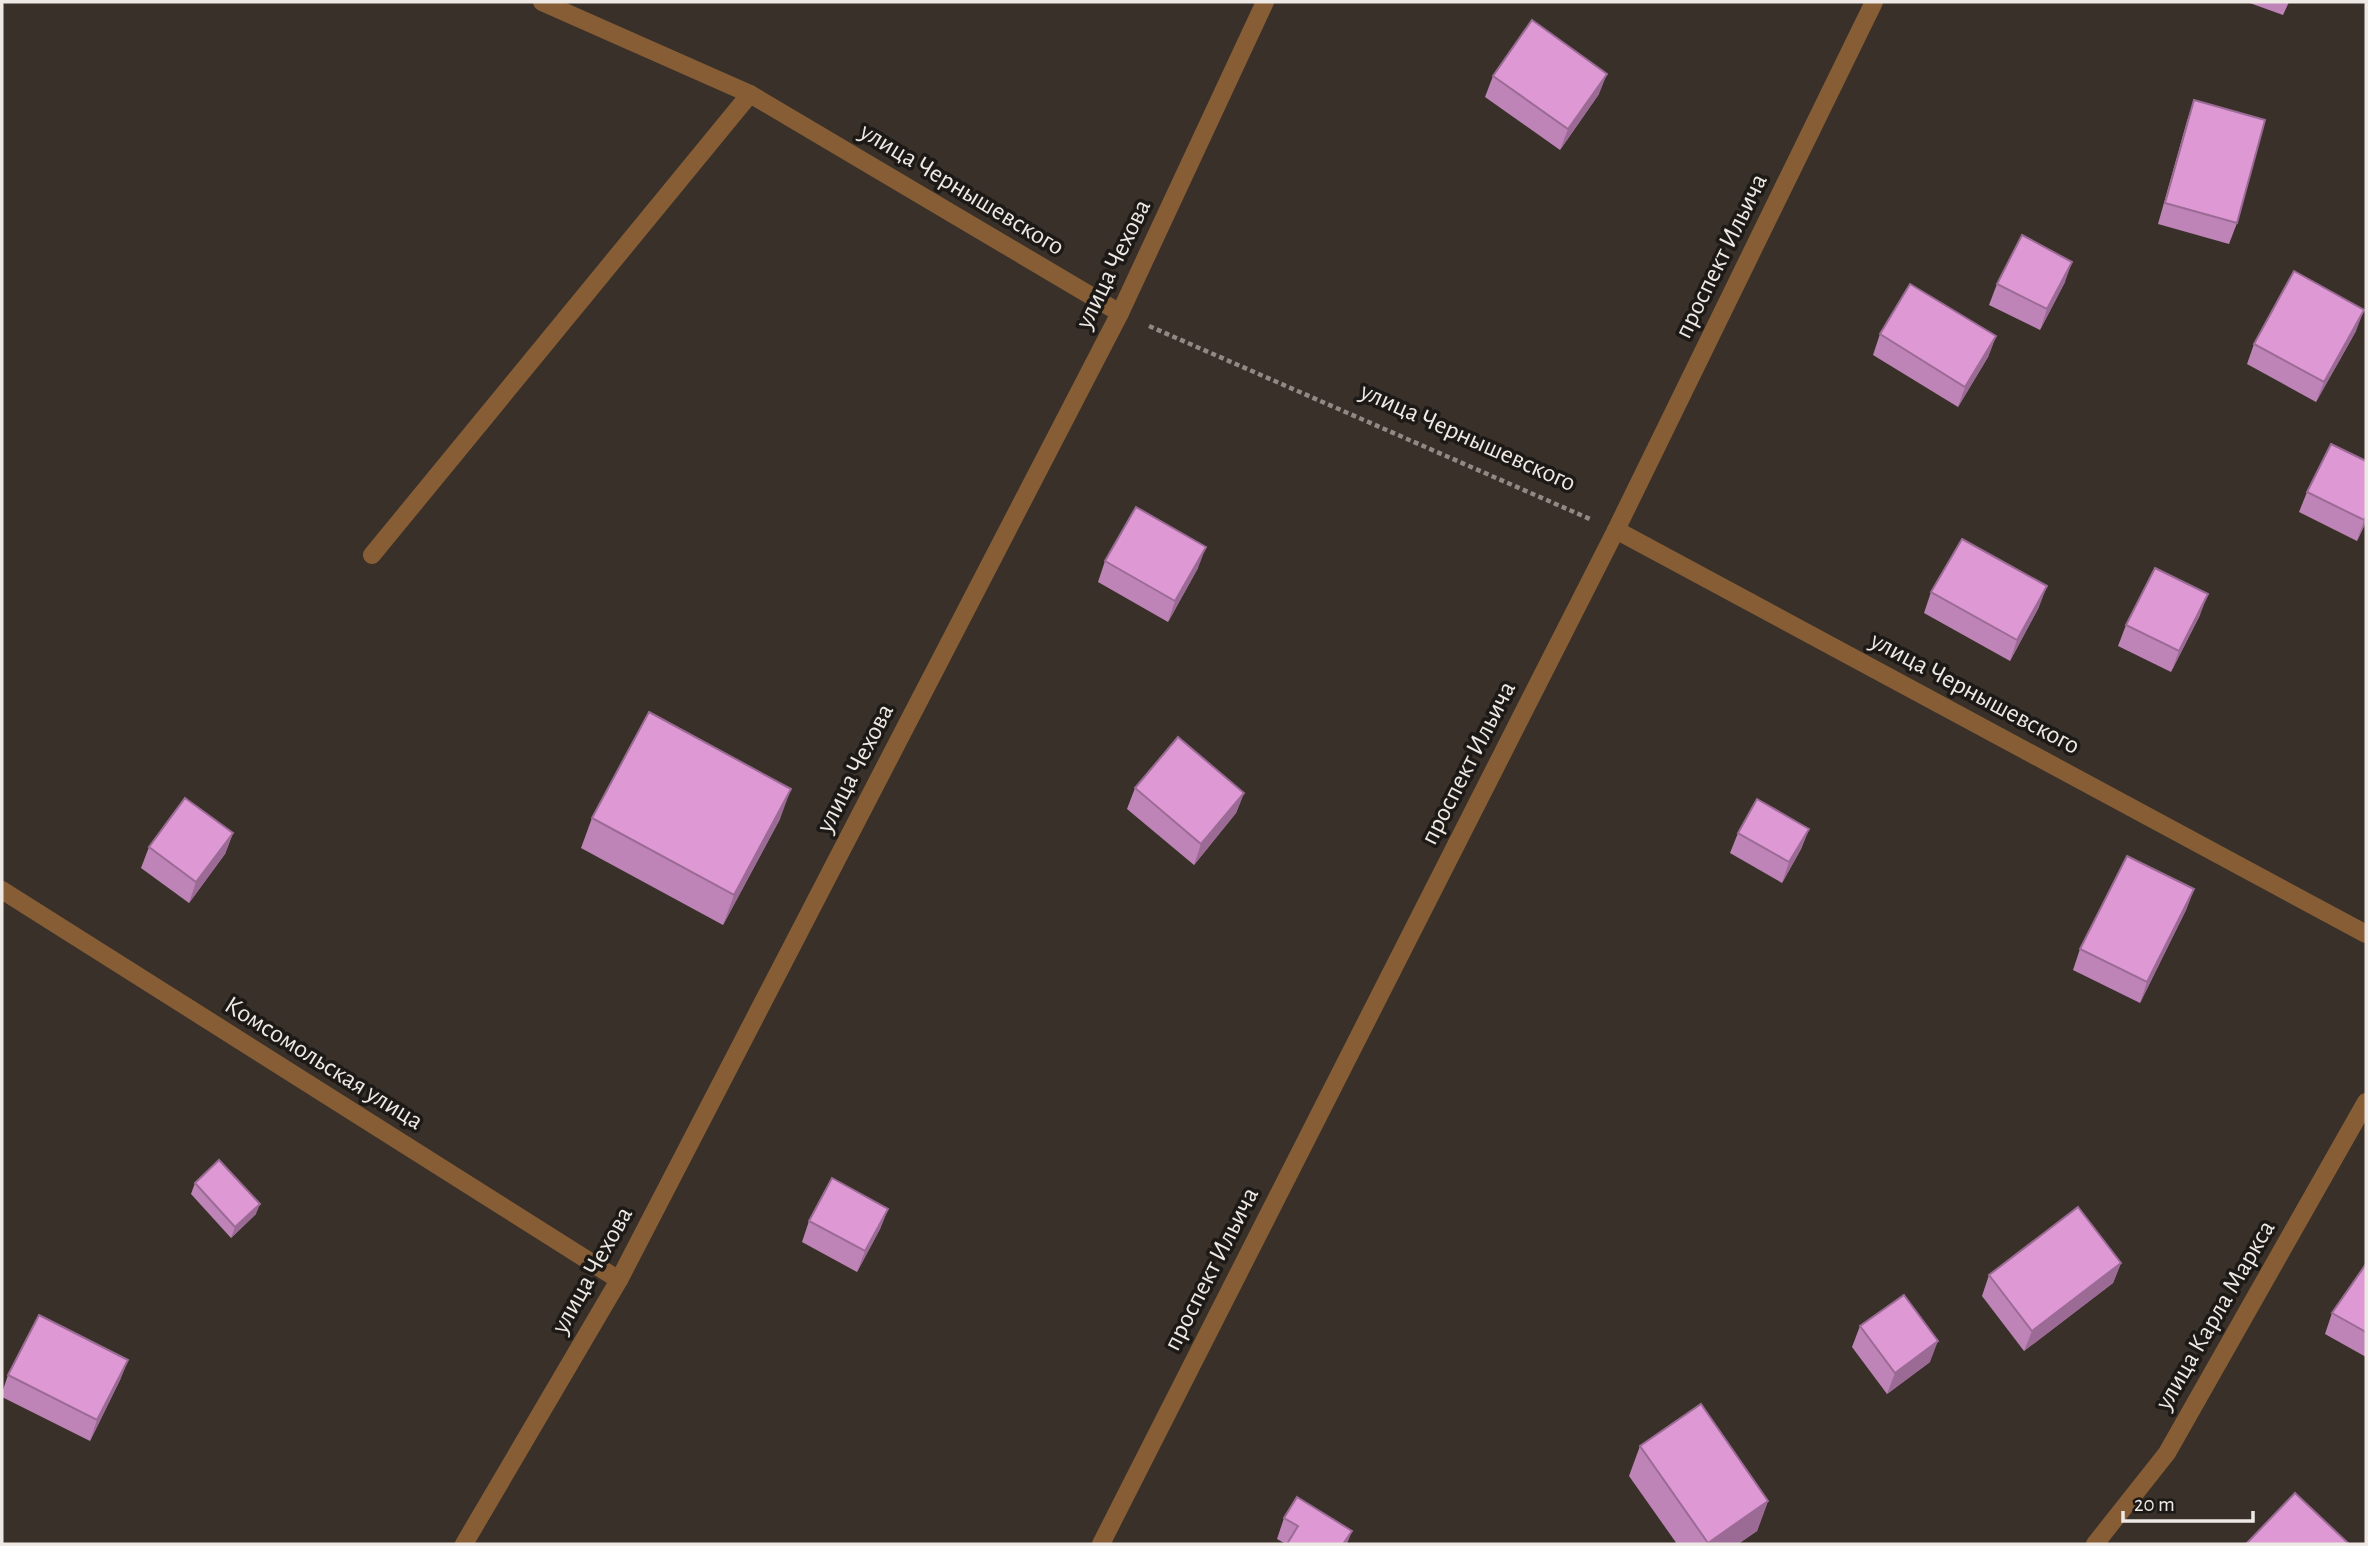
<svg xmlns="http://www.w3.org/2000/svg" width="2368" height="1546" viewBox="0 0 2368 1546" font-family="'Alegreya Sans',sans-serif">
  <rect width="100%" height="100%" fill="#383029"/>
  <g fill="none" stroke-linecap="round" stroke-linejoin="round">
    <!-- path -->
    <polyline stroke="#918a84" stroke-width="4.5" stroke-dasharray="5 3.5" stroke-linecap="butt" points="1149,326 1590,519"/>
    <!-- service -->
    <polyline stroke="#875d36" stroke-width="18" points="372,555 750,94"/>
    <!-- minor -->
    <g stroke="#875d36" stroke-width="18">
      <polyline points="542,2 750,94 1120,313"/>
      <polyline points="1616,530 2366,934"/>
      <polyline points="2,890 619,1280"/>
      <polyline points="464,1544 619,1280 1120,313 1265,2"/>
      <polyline points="1101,1544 1616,530 1874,2"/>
      <polyline points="2095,1544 2167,1453 2366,1102"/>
    </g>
  </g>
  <!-- wall -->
  <g fill="#bf84b7">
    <polygon points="2247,2 2289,2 2283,15"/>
    <polygon points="1493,76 1599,94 1560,150 1485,97"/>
    <polygon points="2194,100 2237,223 2229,244 2158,224 2187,121"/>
    <polygon points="2065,282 2040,330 1989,305 1997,284"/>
    <polygon points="2356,331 2316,402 2247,364 2254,344"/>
    <polygon points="1880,334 1996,336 1988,357 1958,407 1873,355"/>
    <polygon points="2331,444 2366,522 2357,541 2299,512 2307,492"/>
    <polygon points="1105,561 1198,568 1168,622 1098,582"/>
    <polygon points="1931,592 2039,607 2010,661 1924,613"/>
    <polygon points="2200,615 2171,672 2118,646 2126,625"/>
    <polygon points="1135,788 1244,793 1236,813 1194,865 1127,809"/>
    <polygon points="592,818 780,819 723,925 581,848"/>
    <polygon points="1809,829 1801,849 1782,883 1730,853 1738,833"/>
    <polygon points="233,833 225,854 189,903 141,868 149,847"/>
    <polygon points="2194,889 2186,910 2140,1003 2073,970 2080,949"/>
    <polygon points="195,1183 256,1214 231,1238 191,1194"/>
    <polygon points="888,1209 880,1229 857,1272 802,1242 809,1221"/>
    <polygon points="2121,1263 2113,1283 2024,1351 1982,1296 1989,1275"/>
    <polygon points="2366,1264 2366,1357 2325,1334 2332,1313"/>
    <polygon points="1860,1326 1930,1362 1887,1394 1852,1347"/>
    <polygon points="128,1360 120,1380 90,1441 2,1397 2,1393 8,1375"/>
    <polygon points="1640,1446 1768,1501 1757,1531 1738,1544 1677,1544 1629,1476"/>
    <polygon points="1284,1518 1347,1544 1286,1544 1277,1539"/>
  </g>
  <!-- shaded-wall -->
  <g fill="#9b6b95">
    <polygon points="1607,74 1599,94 1560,150 1568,129"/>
    <polygon points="2072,262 2065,282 2040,330 2047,309"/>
    <polygon points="2364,310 2356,331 2316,402 2324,382"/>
    <polygon points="1996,336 1988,357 1958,407 1965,387"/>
    <polygon points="2366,517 2366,522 2357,541 2364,520"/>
    <polygon points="1206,547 1198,568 1168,622 1175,601"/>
    <polygon points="2047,586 2039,607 2010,661 2017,640"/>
    <polygon points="2208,594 2200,615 2171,672 2179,651"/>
    <polygon points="791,789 780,819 723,925 734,895"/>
    <polygon points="1244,793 1236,813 1194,865 1201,844"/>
    <polygon points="1809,829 1801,849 1782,883 1789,862"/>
    <polygon points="233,833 225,854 189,903 196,882"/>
    <polygon points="2194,889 2186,910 2140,1003 2147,982"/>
    <polygon points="260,1204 256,1214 231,1238 235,1227"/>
    <polygon points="888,1209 880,1229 857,1272 865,1251"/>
    <polygon points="2121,1263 2113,1283 2024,1351 2032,1331"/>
    <polygon points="1938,1341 1930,1362 1887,1394 1895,1373"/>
    <polygon points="128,1360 120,1380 90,1441 97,1420"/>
    <polygon points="1768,1501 1757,1531 1738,1544 1707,1544 1708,1543"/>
    <polygon points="1352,1531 1347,1544 1343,1544"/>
  </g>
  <!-- building -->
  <g fill="#de99d5" stroke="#9b6b95" stroke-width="2">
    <polygon points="1532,20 1607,74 1568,129 1493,76"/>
    <polygon points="2194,100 2265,120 2237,223 2165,203"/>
    <polygon points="2022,235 2072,262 2047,309 1997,284"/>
    <polygon points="2294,271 2364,310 2324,382 2254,344"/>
    <polygon points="1910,284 1996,336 1965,387 1880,334"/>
    <polygon points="2331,444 2366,461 2366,517 2364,520 2307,492"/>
    <polygon points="1136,507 1206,547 1175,601 1105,561"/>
    <polygon points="1962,539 2047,586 2017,640 1931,592"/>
    <polygon points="2155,568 2208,594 2179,651 2126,625"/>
    <polygon points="649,712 791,789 734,895 592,818"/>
    <polygon points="1178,737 1244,793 1201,844 1135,788"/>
    <polygon points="185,798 233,833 196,882 149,847"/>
    <polygon points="1757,799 1809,829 1789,862 1738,833"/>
    <polygon points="2127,856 2194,889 2147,982 2080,949"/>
    <polygon points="219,1160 260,1204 235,1227 195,1183"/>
    <polygon points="832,1178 888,1209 865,1251 809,1221"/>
    <polygon points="2078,1207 2121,1263 2032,1331 1989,1275"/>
    <polygon points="2366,1264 2366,1332 2332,1313"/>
    <polygon points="1904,1295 1938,1341 1895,1373 1860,1326"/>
    <polygon points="39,1315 128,1360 97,1420 8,1375"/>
    <polygon points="1701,1404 1768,1501 1708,1543 1640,1446"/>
    <polygon points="2295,1493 2349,1544 2246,1544"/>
    <polygon points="1297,1497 1352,1531 1343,1544 1287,1544 1298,1526 1284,1518"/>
  </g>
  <g text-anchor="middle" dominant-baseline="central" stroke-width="7" stroke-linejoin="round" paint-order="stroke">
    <!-- street labels -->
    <g font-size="26" fill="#eee9e4" stroke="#1c1916">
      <text transform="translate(962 189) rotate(31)">улица Чернышевского</text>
      <text transform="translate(1721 256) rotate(-64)">проспект Ильича</text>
      <text transform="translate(1113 264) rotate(-64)">улица Чехова</text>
      <text transform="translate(1468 437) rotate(24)">улица Чернышевского</text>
      <text transform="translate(1975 693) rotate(28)">улица Чернышевского</text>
      <text transform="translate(1468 763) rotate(-63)">проспект Ильича</text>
      <text transform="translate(855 768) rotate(-63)">улица Чехова</text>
      <text transform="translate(324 1063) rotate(32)">Комсомольская улица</text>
      <text transform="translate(1211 1269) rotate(-63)">проспект Ильича</text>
      <text transform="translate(592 1270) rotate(-61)">улица Чехова</text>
      <text transform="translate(2215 1315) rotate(-60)">улица Карла Маркса</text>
    </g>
  </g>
  <!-- border -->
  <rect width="2368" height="1546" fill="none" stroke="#eee9e4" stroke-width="7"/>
  <!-- scale -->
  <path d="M2123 1511v10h130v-10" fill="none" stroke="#eee9e4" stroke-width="3.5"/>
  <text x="2134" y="1511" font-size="21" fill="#eee9e4" stroke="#1c1916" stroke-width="5" paint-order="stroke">20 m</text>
</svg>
